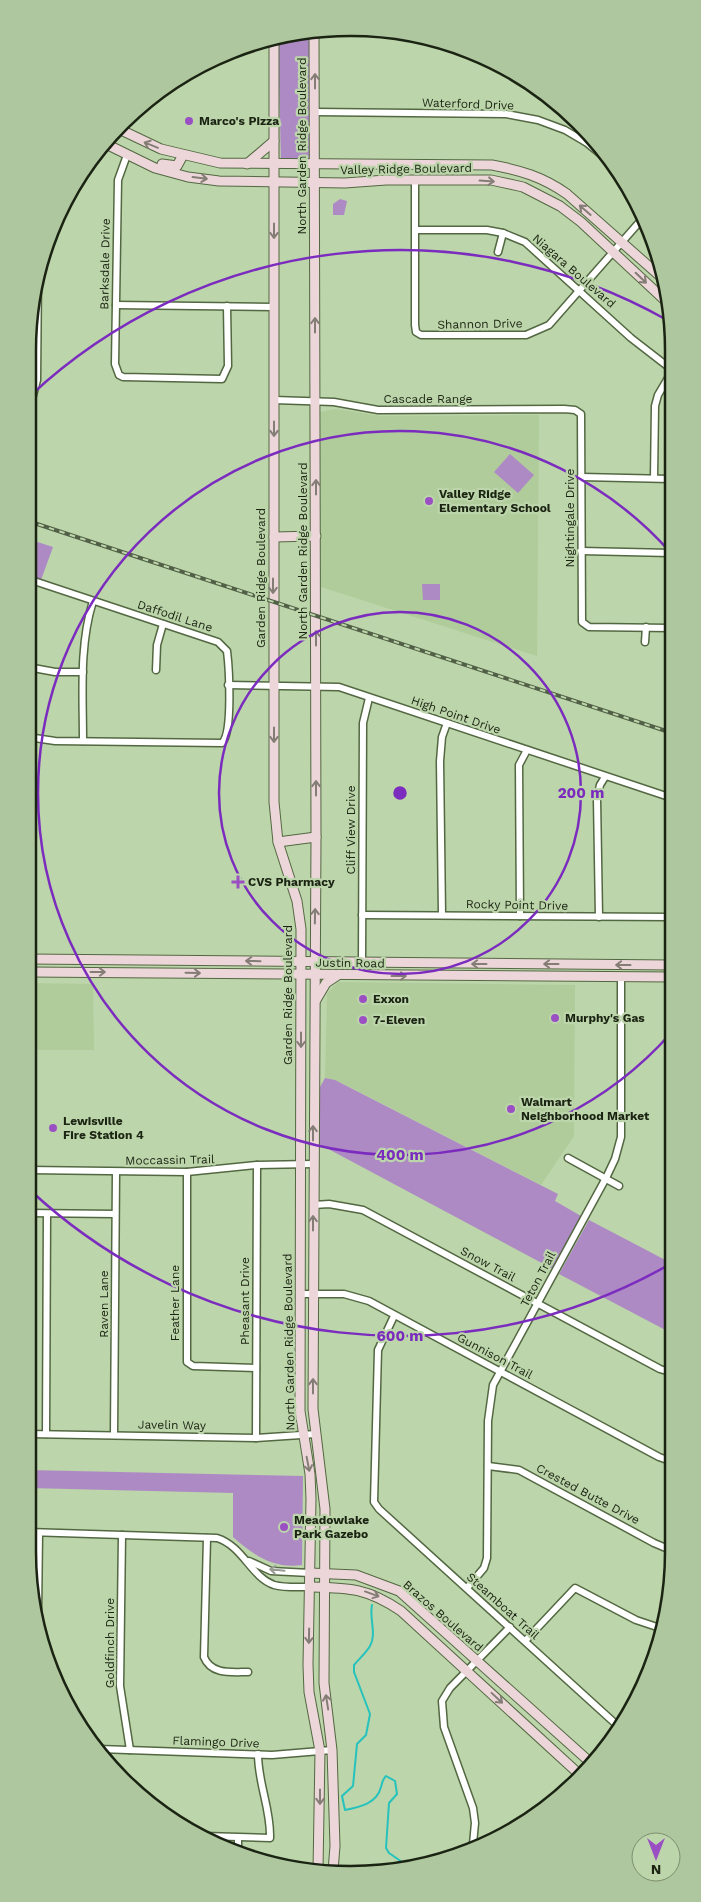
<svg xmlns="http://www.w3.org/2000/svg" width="701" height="1902" viewBox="0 0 701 1902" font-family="'Work Sans',sans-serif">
  <rect width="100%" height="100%" fill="#bcd5aa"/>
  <!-- built -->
  <g fill="#b0cc9b">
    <polygon points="336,409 380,416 539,415 537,656 321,587 319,412"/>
    <polygon points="338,982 575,985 574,1136 541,1185 342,1083 325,1078 327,994"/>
    <polygon points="28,983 93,984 94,1050 28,1050"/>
  </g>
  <!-- green -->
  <g fill="#ae8ac5">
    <polygon points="298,34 312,35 312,161 281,161 278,41"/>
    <polygon points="340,199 347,201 344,215 333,215 333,204"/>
    <polygon points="510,454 534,475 518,493 494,472"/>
    <polygon points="28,539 53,547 41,580 28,576"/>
    <polygon points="422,584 440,584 440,600 423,600"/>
    <polygon points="325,1078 335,1080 558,1194 555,1201 581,1216 553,1269 319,1144 319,1089"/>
    <polygon points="589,1220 673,1264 673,1334 559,1274"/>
    <path d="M28,1470l275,6 -1,89c-28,4 -49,-10 -69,-28v-44l-205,-5z"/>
  </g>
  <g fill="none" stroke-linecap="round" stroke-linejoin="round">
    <!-- stream -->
    <path stroke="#26c2bd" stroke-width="2" d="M372,1605c-3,13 5,29 -2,41 -4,7 -11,13 -16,19v7l16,42 -4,21 -9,9 -4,42 -11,10 3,14c16,-3 32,-7 36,-23 2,-6 1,-7 5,-11l9,5 2,13 -8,9 -3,45 3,5 13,9 -1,7"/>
    <!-- minor casing -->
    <g stroke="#536842" stroke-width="9">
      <g id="minor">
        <polyline points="315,112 506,114 538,120 565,130 587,143 608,160"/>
        <polyline points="127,155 118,180 115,364 119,375 123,377 222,379 228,366 227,306"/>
        <polyline points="415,179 415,325 416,332 421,335 526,335 549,325 643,218"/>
        <polyline points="416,230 487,230 503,233 525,242 631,338 671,369"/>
        <polyline points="498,252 503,233"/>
        <polyline points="116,305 274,307"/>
        <polyline points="274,400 334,402 378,410 564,409 575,410 581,414 582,622 589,627 671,628"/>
        <polyline points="28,415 37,380 38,272"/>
        <polyline points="581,477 671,479"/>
        <polyline points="654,478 655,406 658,395 671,373"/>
        <polyline points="581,551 671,553"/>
        <path d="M28,579l190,63 9,9c2,16 6,82 -5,92l-167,-2 -27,-4"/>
        <polyline points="645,642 646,627"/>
        <polyline points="28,667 55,672 83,672"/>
        <polyline points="156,670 157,645 163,624"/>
        <polyline points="228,685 339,687 672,798"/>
        <path d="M83,741c0,-47 -4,-95 10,-140"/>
        <polyline points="362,915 672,917"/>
        <polyline points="442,915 440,761 442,737 447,723"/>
        <polyline points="520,916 519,765 527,750"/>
        <polyline points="599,917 597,799 600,785 605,777"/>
        <polyline points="362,963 363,723 369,698"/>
        <polyline points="568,1158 619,1186"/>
        <polyline points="28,1170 187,1172 257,1165 313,1164"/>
        <polyline points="187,1172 187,1362 193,1366 256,1368"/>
        <polyline points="314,1205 329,1204 363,1210 660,1369 673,1373"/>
        <polyline points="28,1213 115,1214"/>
        <polyline points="300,1294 344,1294 369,1301 659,1457 673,1462"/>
        <polyline points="394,1316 378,1350 374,1502 379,1509 618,1726"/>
        <polyline points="28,1434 256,1438 316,1434"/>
        <polyline points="46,1434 47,1214"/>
        <polyline points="114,1435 116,1172"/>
        <polyline points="256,1438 257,1165"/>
        <polyline points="488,1466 519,1470 654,1543 673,1551"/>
        <path d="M28,1532l189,6c26,8 34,39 57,47 11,3 25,2 36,2"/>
        <polyline points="122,1535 120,1686 130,1750"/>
        <path d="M207,1538l-3,119c7,18 28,15 44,15"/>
        <polyline points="249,1561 271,1571 310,1573"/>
        <polyline points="467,1588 484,1568 487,1558 488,1421 493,1385 606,1178 615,1159 621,1137 621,977"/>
        <polyline points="38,1612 39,1533"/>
        <polyline points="525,1641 575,1588 636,1620 663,1629"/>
        <polyline points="99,1749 272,1755 332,1750"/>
        <path d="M204,1836l66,2c1,-29 -12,-54 -12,-84"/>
        <polyline points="473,1844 475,1823 473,1808 444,1727 442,1701 450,1688 510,1627"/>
        <polyline points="238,1848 238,1838"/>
      </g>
    </g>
    <!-- secondary casing -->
    <g stroke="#536842" stroke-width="11">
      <g id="secondary">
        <polyline points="314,31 316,837 313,1409 325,1509 324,1683 332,1750 335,1846 333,1871"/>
        <polyline points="274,42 274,802 278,842 297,901 301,929 300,1411 310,1474 311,1499 308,1665 309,1692 320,1751 318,1871"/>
        <path d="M121,130l40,19 59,14 272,2c28,5 51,12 75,29l94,83"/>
        <polyline points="106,144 155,168 188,177 219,181 345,183 386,180 491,180 523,187 560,206 581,222 670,305"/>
        <polyline points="162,164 177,166 183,155"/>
        <polyline points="247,164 274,141"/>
        <polyline points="274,537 316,536"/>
        <polyline points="278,842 316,837"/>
        <polyline points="28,959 672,965"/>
        <polyline points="28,972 672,977"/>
        <polyline points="316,1000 326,983 338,975"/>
        <polyline points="310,1573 356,1575 399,1591 591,1763"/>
        <path d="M310,1587c40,1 57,1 91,24l178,163"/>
      </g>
    </g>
    <!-- minor -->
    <use href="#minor" stroke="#fff" stroke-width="6"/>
    <!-- secondary -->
    <use href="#secondary" stroke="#ecd6d9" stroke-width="9"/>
    <!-- rail casing -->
    <g stroke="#516046" stroke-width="4">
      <polyline id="rail" points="28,521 672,733"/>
    </g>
    <!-- rail -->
    <use href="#rail" stroke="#bcd5aa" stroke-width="2" stroke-dasharray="5.5" stroke-linecap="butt"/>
  </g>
  <!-- one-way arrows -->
  <defs><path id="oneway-shaft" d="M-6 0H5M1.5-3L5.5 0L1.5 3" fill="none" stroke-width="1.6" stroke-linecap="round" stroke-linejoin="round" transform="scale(1.25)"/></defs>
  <g stroke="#847d76">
    <use href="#oneway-shaft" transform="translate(315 81) rotate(-90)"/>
    <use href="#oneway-shaft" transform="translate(151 145) rotate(-158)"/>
    <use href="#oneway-shaft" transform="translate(200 178) rotate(7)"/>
    <use href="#oneway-shaft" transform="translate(487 181) rotate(4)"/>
    <use href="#oneway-shaft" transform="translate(585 210) rotate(-139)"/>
    <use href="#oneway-shaft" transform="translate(274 231) rotate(90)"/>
    <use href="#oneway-shaft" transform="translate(641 278) rotate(44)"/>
    <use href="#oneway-shaft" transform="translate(315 325) rotate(-90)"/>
    <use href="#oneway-shaft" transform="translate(274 429) rotate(90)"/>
    <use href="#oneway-shaft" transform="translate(316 487) rotate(-90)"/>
    <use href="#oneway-shaft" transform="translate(273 586) rotate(90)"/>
    <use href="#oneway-shaft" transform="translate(316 638) rotate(-90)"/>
    <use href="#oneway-shaft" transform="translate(274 735) rotate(90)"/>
    <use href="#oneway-shaft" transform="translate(316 788) rotate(-90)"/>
    <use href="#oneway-shaft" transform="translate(315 916) rotate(-89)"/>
    <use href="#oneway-shaft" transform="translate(253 961) rotate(-179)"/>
    <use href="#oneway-shaft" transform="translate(479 964) rotate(-180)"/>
    <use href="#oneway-shaft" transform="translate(551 964) rotate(180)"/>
    <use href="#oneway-shaft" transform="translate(623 965) rotate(-180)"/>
    <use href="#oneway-shaft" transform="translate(98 972)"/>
    <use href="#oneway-shaft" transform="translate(193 973) rotate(1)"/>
    <use href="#oneway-shaft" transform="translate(399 976)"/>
    <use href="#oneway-shaft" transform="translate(301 1040) rotate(90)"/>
    <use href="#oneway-shaft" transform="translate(313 1133) rotate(-90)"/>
    <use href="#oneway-shaft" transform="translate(313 1223) rotate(-90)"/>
    <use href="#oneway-shaft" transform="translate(313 1386) rotate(-90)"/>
    <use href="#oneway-shaft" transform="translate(308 1464) rotate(79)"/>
    <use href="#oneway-shaft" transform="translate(372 1594) rotate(20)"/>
    <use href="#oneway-shaft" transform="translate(309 1636) rotate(91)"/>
    <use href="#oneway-shaft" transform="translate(497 1698) rotate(43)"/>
    <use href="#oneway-shaft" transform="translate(327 1702) rotate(-99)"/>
    <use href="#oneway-shaft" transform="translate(320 1797) rotate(90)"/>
  </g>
  <use stroke="#989c95" href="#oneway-shaft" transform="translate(277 1570) rotate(-174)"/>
  <!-- distance rings -->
  <g fill="none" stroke="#7b2cbf" stroke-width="2.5">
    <circle cx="400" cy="793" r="181"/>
    <path d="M671 1033A362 362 0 1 1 671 553"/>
    <path d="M672 1263A543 543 0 0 1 30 1190M30 396A543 543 0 0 1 667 320"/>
  </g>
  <!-- markers -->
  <g fill="#9a50c3" stroke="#bcd5aa" stroke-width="2">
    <circle cx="189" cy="121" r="5"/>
    <circle cx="429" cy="501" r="5"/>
    <path d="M235.5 874.5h5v5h5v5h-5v5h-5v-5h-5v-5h5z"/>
    <circle cx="363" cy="999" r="5"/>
    <circle cx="555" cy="1018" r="5"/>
    <circle cx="363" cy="1020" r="5"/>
    <circle cx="511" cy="1109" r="5"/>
    <circle cx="53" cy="1128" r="5"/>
    <circle cx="284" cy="1527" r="5"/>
  </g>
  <g text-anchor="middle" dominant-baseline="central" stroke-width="4.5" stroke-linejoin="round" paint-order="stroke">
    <!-- street labels -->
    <g font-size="12" fill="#1b2413" stroke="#bcd5aa">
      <text transform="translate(468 104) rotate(2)">Waterford Drive</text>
      <text transform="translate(302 146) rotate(-90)">North Garden Ridge Boulevard</text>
      <text transform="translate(406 169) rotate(-1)">Valley Ridge Boulevard</text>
      <text transform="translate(105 264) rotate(-89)">Barksdale Drive</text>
      <text transform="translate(574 271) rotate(41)">Niagara Boulevard</text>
      <text transform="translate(480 324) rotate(-1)">Shannon Drive</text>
      <text x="428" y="399">Cascade Range</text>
      <text transform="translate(570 518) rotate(-90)">Nightingale Drive</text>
      <text transform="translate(303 551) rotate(-90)">North Garden Ridge Boulevard</text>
      <text transform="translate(261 578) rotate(-90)">Garden Ridge Boulevard</text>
      <text transform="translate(175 616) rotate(18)">Daffodil Lane</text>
      <text transform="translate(456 715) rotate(19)">High Point Drive</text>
      <text transform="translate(351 830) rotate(-90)">Cliff View Drive</text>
      <text transform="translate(517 905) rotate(1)">Rocky Point Drive</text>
      <text transform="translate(350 963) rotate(1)">Justin Road</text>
      <text transform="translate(288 995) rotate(-90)">Garden Ridge Boulevard</text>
      <text transform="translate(170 1160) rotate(-1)">Moccassin Trail</text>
      <text transform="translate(488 1264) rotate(28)">Snow Trail</text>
      <text transform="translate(538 1279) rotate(-62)">Teton Trail</text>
      <text transform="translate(245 1301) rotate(-90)">Pheasant Drive</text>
      <text transform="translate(175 1303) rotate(-90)">Feather Lane</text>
      <text transform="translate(104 1304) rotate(-90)">Raven Lane</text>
      <text transform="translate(289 1342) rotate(-91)">North Garden Ridge Boulevard</text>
      <text transform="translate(495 1356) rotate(28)">Gunnison Trail</text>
      <text transform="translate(172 1425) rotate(1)">Javelin Way</text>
      <text transform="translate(588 1494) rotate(28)">Crested Butte Drive</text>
      <text transform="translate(503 1606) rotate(42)">Steamboat Trail</text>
      <text transform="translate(443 1616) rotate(41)">Brazos Boulevard</text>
      <text transform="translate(110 1643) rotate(-90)">Goldfinch Drive</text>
      <text transform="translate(216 1742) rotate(2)">Flamingo Drive</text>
    </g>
    <!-- poi labels -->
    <g font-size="12" font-weight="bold" fill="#1b2413" stroke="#bcd5aa" text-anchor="start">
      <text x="199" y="121">Marco's Pizza</text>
      <text x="439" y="494">Valley Ridge<tspan x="439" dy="14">Elementary School</tspan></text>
      <text x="248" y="882">CVS Pharmacy</text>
      <text x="373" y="999">Exxon</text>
      <text x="565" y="1018">Murphy's Gas</text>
      <text x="373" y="1020">7-Eleven</text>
      <text x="521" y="1102">Walmart<tspan x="521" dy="14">Neighborhood Market</tspan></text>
      <text x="63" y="1121">Lewisville<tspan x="63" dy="14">Fire Station 4</tspan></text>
      <text x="294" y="1520">Meadowlake<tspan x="294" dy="14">Park Gazebo</tspan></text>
    </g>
  </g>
  <!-- crop -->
  <path d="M0 0H701V1902H0ZM350 36H351A314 314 0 0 1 665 350V1552A314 314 0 0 1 351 1866H350A314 314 0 0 1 36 1552V350A314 314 0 0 1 350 36Z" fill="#afc79e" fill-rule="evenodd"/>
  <path fill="none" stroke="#1b2413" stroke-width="2.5" d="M350 36H351A314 314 0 0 1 665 350V1552A314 314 0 0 1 351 1866H350A314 314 0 0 1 36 1552V350A314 314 0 0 1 350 36Z"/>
  <circle cx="400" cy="793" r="8" fill="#7b2cbf" stroke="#bcd5aa" stroke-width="2.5"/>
  <g font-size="15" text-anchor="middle" font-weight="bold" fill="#7b2cbf" stroke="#bcd5aa" stroke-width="4.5" stroke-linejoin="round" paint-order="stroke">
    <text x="581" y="798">200 m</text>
    <text x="400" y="1160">400 m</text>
    <text x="400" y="1341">600 m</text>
  </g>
  <!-- north arrow -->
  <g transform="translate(656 1857) rotate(180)"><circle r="24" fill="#bcd5aa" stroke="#7c8e6e"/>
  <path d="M0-4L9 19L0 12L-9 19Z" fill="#9a50c3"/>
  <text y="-8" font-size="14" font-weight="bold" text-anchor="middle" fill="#1b2413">N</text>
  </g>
</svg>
